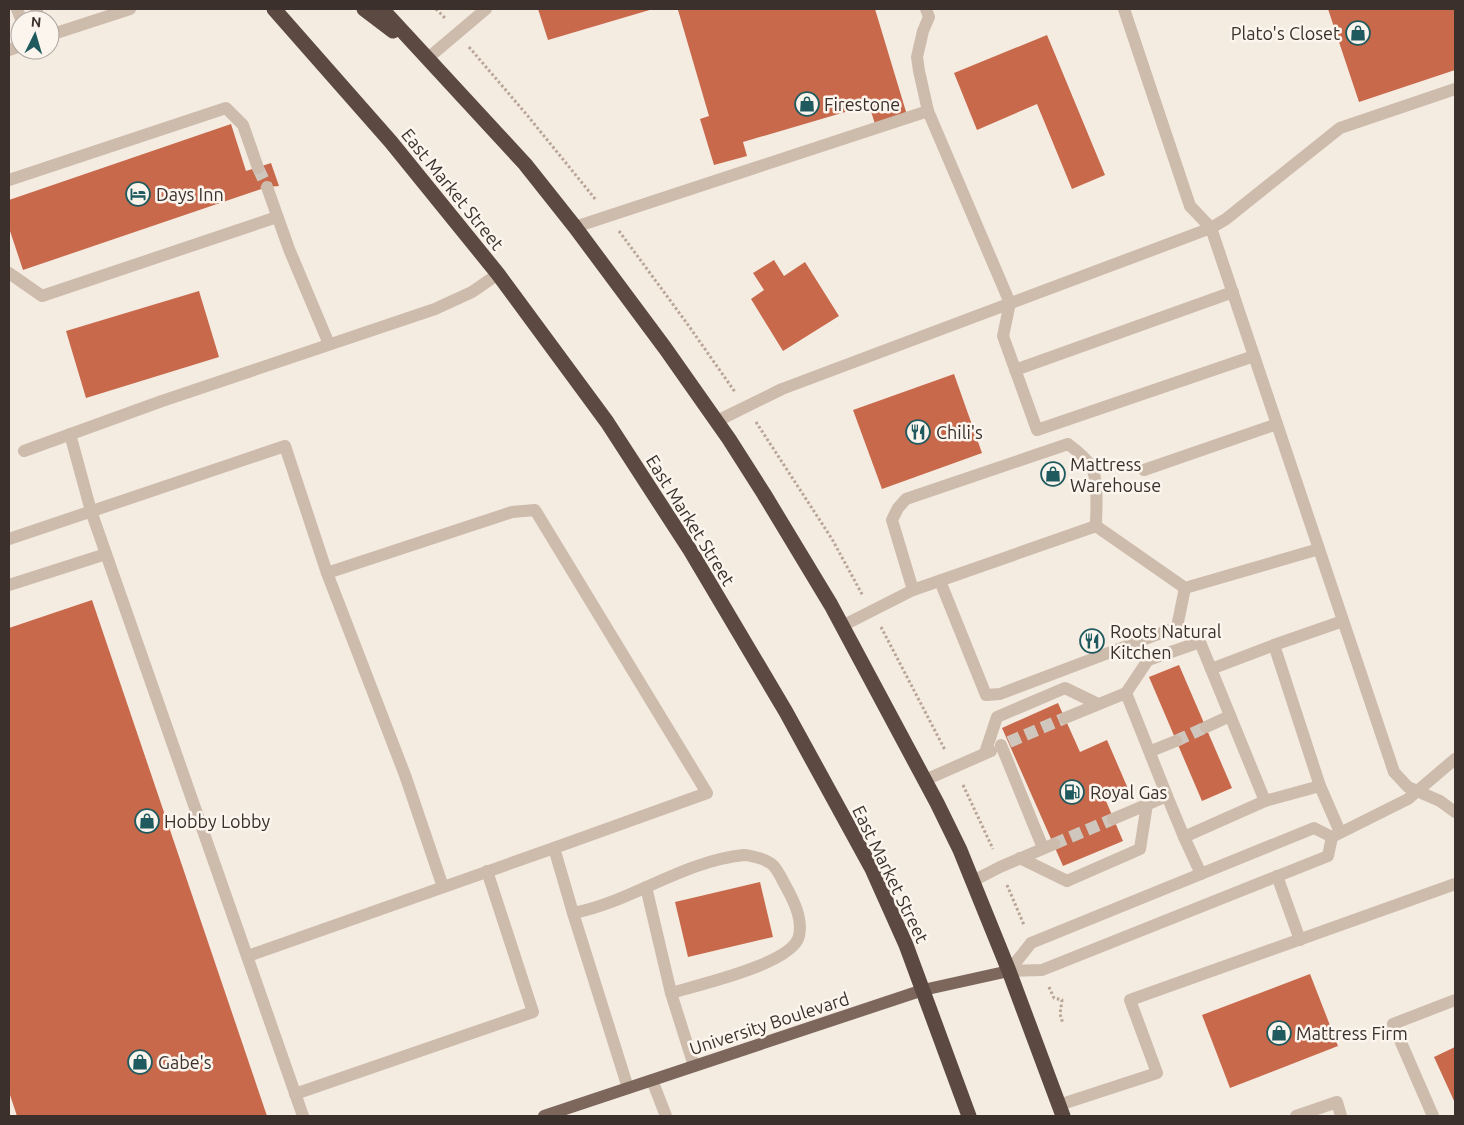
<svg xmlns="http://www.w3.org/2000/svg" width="1464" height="1125" viewBox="0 0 1464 1125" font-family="Ubuntu,sans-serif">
  <rect width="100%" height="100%" fill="#f4ebe1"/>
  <!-- building -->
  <g fill="#c8694b">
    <polygon points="538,9 653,9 548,40"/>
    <polygon points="681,9 875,9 907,115 875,124 869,105 743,142 747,156 714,165 700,119 709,116 678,10"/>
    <polygon points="1328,9 1455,9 1455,70 1359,102"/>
    <polygon points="1047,35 1105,175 1072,189 1037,104 977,130 954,73"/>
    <polygon points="231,124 246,171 271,163 279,186 267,187 23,270 9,228 9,200"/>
    <polygon points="774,260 784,276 805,262 839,316 783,351 751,299 764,290 753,273"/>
    <polygon points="199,291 219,357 86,398 66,331"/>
    <polygon points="954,374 982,453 882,489 853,410"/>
    <polygon points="92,600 267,1116 17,1116 9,1092 9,628"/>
    <polygon points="1179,665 1232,788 1202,801 1149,677"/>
    <polygon points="1058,703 1080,752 1107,740 1129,791 1106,801 1123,841 1063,866 1002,728"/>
    <polygon points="760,882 773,937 688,957 675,902"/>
    <polygon points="1310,974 1338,1046 1230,1088 1202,1015"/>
    <polygon points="1455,1047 1455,1103 1434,1057"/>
  </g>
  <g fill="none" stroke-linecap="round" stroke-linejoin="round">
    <!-- minor-tunnel -->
    <g stroke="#cfc6bd" stroke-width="12" stroke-dasharray="12 6" stroke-linecap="butt">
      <polyline points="258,168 267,187"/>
      <polyline points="1176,741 1206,727"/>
      <polyline points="1009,742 1065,718"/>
      <polyline points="1054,844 1113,819"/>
    </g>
    <!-- path -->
    <g stroke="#b9a596" stroke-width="3" stroke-dasharray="2.5 2.5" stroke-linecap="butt">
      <polyline points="436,9 446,19"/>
      <polyline points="469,47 527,115 596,200"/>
      <polyline points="619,231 686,322 735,392"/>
      <polyline points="756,422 832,539 863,596"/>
      <polyline points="881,627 945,750"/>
      <polyline points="963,785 993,849"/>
      <polyline points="1007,885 1024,925"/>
      <polyline points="1049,987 1054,998 1062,1000 1060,1014 1063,1024"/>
    </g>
    <!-- minor -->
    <g stroke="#cdbbac" stroke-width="12">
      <polyline points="17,9 21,19 24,20"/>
      <polyline points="36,9 40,20"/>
      <polyline points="926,9 929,17 923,31 917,57 919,71 928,111 1010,303 1003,336 1037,430 1254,356"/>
      <polyline points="1124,9 1190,206 1211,228 1394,772 1408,787 1440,801 1455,812"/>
      <polyline points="50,35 130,9"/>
      <polyline points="9,50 20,46"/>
      <polyline points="428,58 486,9"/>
      <polyline points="9,180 226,108 243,125 258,168"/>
      <polyline points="267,187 289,249 329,344"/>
      <polyline points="575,227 928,111"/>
      <polyline points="9,273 42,296 277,217"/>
      <polyline points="1015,370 1233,292"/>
      <polyline points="717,421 782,389 1211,228 1226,219 1340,128 1455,89"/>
      <polyline points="70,434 91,511 303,1116"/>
      <polyline points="24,451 162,401 435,309 472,292 498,274"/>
      <polyline points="1144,470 1277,424"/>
      <polyline points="9,539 285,446 327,573 405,775 443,887"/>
      <polyline points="327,573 512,512 535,510 707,793 554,848 573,913 628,1088"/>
      <polyline points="940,581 986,695 1000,694 1177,627 1185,588"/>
      <polyline points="9,585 106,554"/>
      <path d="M913,590l-21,-70 6,-12 8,-9 162,-55c8,6 18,14 23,22 8,13 5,45 5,60"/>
      <polyline points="842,626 913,590 1096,526 1185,588 1319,549"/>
      <polyline points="1211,669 1274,645"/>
      <polyline points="1126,693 1148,660 1200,642 1265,801 1184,837 1167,796"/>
      <polyline points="1065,718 1126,693 1167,796 1113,819"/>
      <polyline points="1206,727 1230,716"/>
      <polyline points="1001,745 1043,848"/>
      <polyline points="1151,751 1176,741"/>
      <polyline points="985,753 997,717 1065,688 1098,704"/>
      <polyline points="925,780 991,751"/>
      <polyline points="1320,786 1340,832"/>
      <polyline points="1265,801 1320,786 1274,645 1343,621"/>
      <polyline points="1184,837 1201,874"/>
      <polyline points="1020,858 1067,881 1140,849 1147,804"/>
      <polyline points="1277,876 1300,940"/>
      <polyline points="973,881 1000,867 1054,844"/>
      <polyline points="646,887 671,993"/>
      <path d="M573,913c58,-11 110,-52 171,-58 4,0 7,1 11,2 18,4 21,10 29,26 9,16 19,35 15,53 -6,28 -102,49 -128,57l23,73"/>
      <polyline points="248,956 554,848"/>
      <polyline points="1009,971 1042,970 1328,856 1332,837 1408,799 1455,759"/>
      <polyline points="1009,971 1031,943 1314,828 1332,837"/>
      <polyline points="652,1080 666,1116"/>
      <polyline points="295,1094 533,1012 487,871"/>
      <polyline points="1059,1105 1157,1073 1130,1000 1455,884"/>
      <polyline points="1296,1116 1337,1102 1341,1116"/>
      <polyline points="1433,1116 1393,1024 1455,1000"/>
    </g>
    <!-- major -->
    <polyline stroke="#7d675c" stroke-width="12" points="544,1116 923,990 1009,971"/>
    <!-- highway -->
    <g stroke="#5c4a42" stroke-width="15">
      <polyline points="274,9 391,142 498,274 607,422 690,550 786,712 872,869 906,945 969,1116"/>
      <polyline points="364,9 393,31"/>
      <polyline points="382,9 525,164 575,227 665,348 729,439 764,494 831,605 937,803 960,850 1009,971 1063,1116"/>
    </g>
  </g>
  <!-- icons -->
  <defs>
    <g id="shop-ring" transform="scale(1.25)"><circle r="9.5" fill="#fbf5ee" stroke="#1f5a5e" stroke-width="1.5"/><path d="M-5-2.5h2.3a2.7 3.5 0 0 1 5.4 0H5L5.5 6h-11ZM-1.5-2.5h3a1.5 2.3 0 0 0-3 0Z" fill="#1f5a5e"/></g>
    <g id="hotel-ring" transform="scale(1.25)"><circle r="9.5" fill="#fbf5ee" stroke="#1f5a5e" stroke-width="1.5"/><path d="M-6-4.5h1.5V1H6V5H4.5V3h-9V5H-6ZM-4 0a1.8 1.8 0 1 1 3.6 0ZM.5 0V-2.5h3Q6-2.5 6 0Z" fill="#1f5a5e"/></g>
    <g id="restaurant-ring" transform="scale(1.25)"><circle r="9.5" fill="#fbf5ee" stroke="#1f5a5e" stroke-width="1.5"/><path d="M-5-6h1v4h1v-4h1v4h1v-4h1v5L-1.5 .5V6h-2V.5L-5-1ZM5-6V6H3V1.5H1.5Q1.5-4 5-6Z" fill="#1f5a5e"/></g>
    <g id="fuel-ring" transform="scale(1.25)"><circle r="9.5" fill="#fbf5ee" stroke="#1f5a5e" stroke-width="1.5"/><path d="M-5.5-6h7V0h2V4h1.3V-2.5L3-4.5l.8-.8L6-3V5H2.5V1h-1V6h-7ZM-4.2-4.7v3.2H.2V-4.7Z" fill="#1f5a5e"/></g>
  </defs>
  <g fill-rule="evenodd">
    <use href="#shop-ring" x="1358" y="33"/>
    <use href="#shop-ring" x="807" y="104"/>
    <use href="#hotel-ring" x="138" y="194"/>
    <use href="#restaurant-ring" x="918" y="432"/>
    <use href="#shop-ring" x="1053" y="474"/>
    <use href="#restaurant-ring" x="1092" y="641"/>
    <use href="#fuel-ring" x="1072" y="792"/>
    <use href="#shop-ring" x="147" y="821"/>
    <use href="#shop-ring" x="1279" y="1033"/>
    <use href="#shop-ring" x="140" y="1062"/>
  </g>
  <g text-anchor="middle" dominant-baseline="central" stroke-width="5" stroke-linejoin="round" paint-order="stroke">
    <!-- poi labels -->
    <g font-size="18" fill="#3b302b" stroke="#fbf5ee" text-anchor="start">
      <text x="1340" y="33" text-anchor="end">Plato's Closet</text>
      <text x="824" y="104">Firestone</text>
      <text x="156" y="194">Days Inn</text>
      <text x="936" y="432">Chili's</text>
      <text x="1070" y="464">Mattress<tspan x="1070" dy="21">Warehouse</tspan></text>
      <text x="1110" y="631">Roots Natural<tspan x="1110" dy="21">Kitchen</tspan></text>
      <text x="1090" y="792">Royal Gas</text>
      <text x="164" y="821">Hobby Lobby</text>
      <text x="1296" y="1033">Mattress Firm</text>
      <text x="158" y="1062">Gabe's</text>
    </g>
    <!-- street labels -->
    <g font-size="18" fill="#3b302b" stroke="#fbf5ee">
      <text transform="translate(453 189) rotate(51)">East Market Street</text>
      <text transform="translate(691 520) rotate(58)">East Market Street</text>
      <text transform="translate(891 874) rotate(64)">East Market Street</text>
      <text transform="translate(769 1023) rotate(-18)">University Boulevard</text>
    </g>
  </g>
  <!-- border -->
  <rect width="1464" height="1125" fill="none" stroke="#3b302b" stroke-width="20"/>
  <!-- north arrow -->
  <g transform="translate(35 35) rotate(5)"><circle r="24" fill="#fbf5ee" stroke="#aea6a0"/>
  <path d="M0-4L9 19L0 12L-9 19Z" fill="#1f5a5e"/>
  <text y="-8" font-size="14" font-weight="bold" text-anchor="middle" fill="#3b302b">N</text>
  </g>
</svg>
